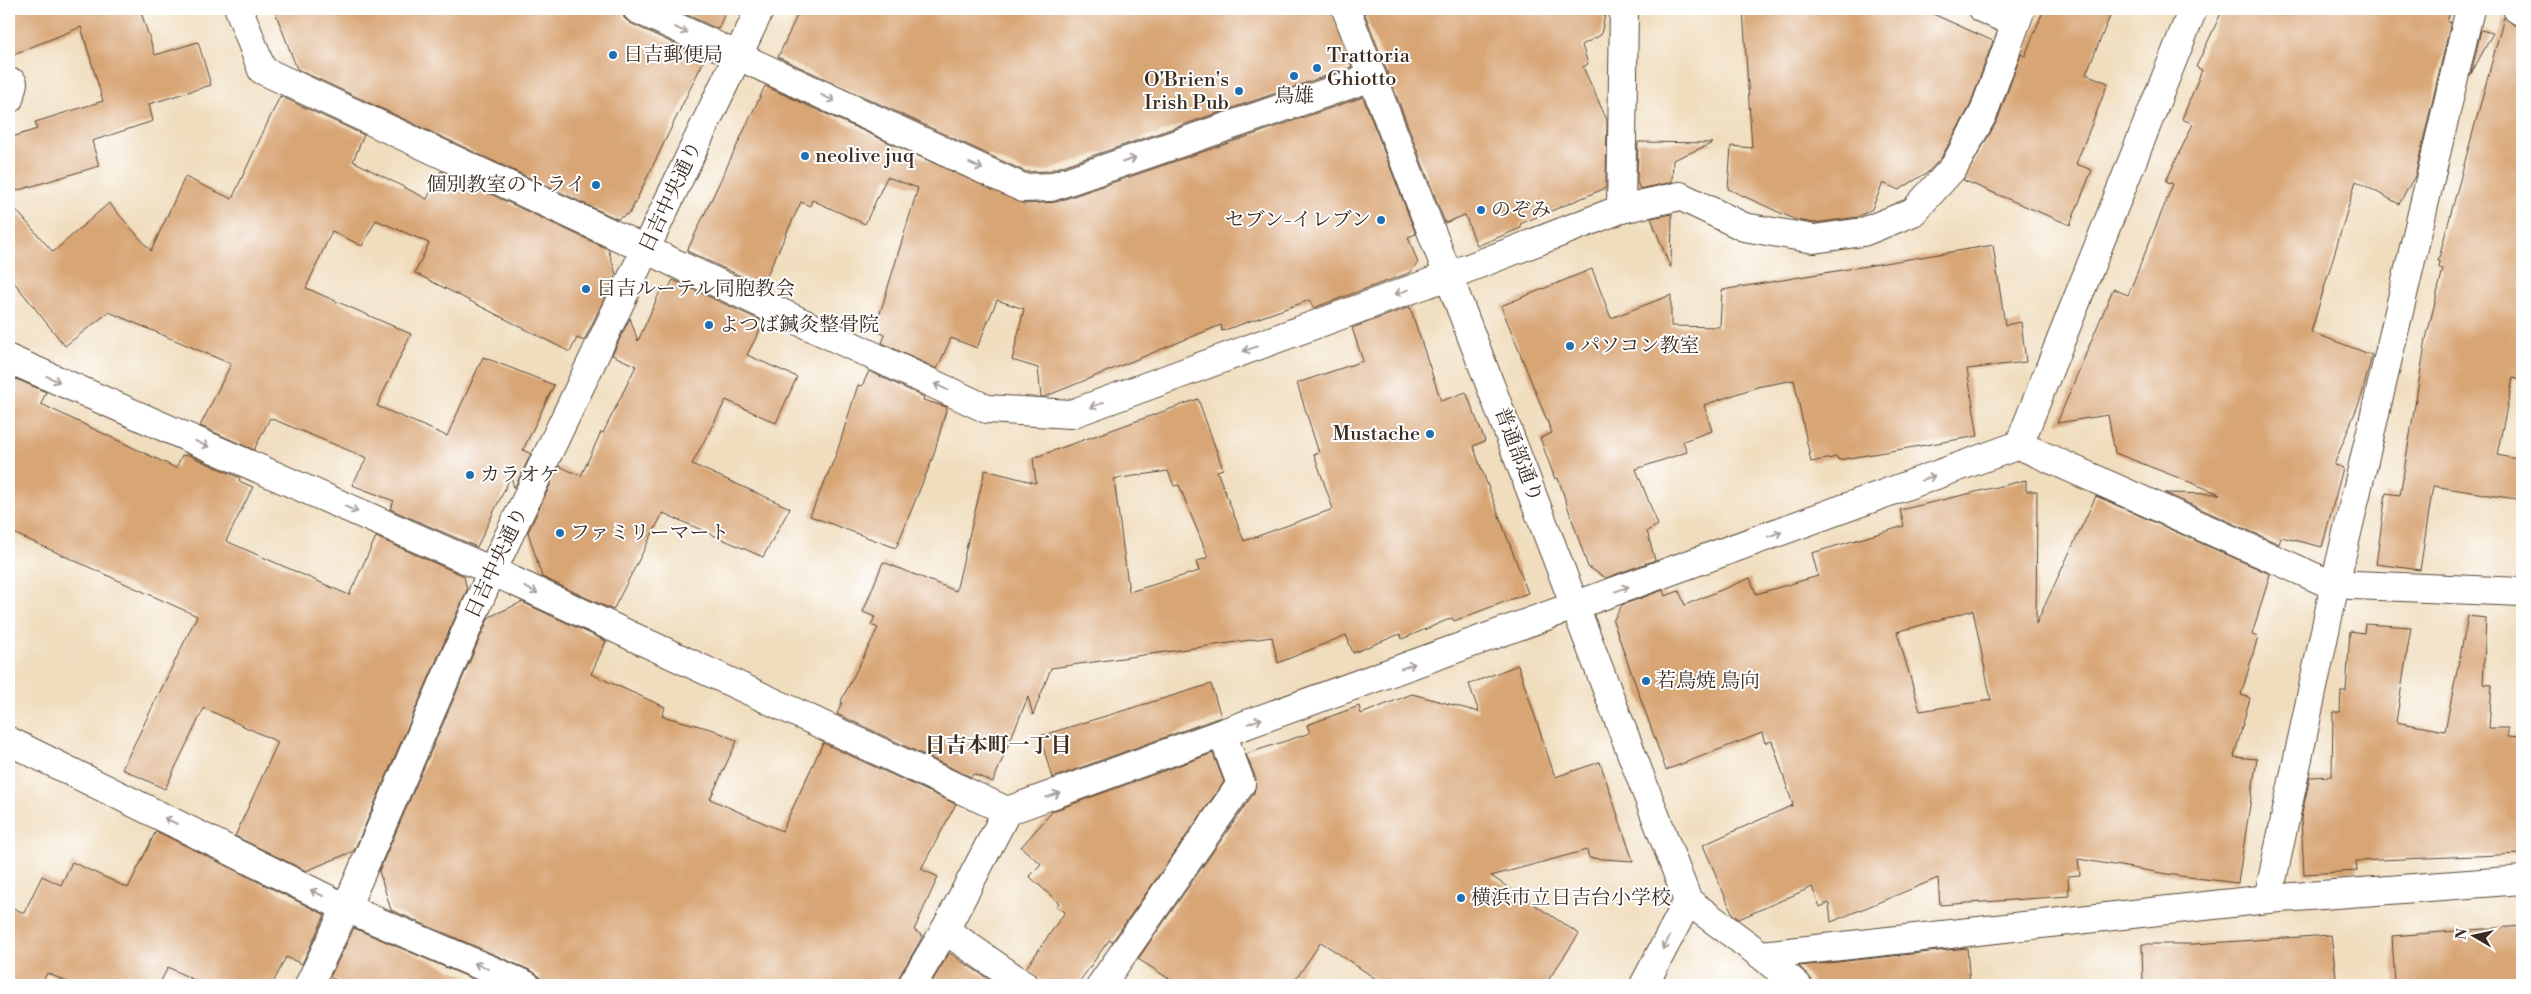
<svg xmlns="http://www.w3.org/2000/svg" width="2531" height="994" viewBox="0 0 2531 994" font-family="'Libre Bodoni','Noto Serif JP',serif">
  <rect width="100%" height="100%" fill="#fff"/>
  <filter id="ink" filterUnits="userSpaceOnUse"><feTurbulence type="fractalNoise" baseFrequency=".02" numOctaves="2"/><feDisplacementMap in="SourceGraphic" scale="10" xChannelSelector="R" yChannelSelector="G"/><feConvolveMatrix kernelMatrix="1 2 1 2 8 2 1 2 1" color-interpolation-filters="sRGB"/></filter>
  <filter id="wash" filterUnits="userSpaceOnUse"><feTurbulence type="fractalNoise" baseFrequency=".0096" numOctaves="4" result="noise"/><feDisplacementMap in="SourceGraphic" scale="20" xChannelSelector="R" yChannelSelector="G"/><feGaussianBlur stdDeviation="1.12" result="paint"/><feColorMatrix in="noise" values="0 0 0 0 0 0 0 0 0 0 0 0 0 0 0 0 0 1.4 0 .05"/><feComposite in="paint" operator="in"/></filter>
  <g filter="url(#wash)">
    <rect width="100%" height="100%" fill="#f0ddbd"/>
    <g id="blocks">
      <!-- building -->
      <g fill="#d8a575" fill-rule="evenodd">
        <polygon points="9,9 140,9 155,55 198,42 211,85 149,104 153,121 92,141 99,166 9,193 9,138 37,129 35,122 103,101 81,27 9,56"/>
        <polygon points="274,9 622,9 624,18 630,23 705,58 630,213 617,219 297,69"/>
        <polygon points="674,9 727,9 718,29"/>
        <polygon points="800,9 1331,9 1352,67 1048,171 1026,172 778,57"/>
        <polygon points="1363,9 1606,9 1601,35 1582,45 1588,64 1583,67 1607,120 1606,188 1520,224 1521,228 1477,246 1465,215 1445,223"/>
        <polygon points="1743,9 1922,9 1993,41 1969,108 1941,158 1928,172 1899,190 1883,183 1872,209 1858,217 1814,223 1796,220 1728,189 1731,146 1752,148"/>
        <polygon points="2044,9 2113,9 2086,74 2108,83 2076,164 2092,170 2070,225 1963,180 1997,121 2021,54 2025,56"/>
        <polygon points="2223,9 2451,9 2447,22 2451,22 2415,176 2399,204 2356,181 2311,332 2372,355 2362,395 2334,465 2343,468 2322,547 2281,537 2279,544 2165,493 2220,494 2115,453 2108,415 2057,423 2113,289 2128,295 2173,184 2166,181 2193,124 2182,119 2202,70 2196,67"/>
        <polygon points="2504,17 2514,25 2522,28 2522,380 2513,378 2497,455 2522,460 2522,500 2433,486 2420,570 2376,564 2386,493 2400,495 2426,339 2443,269 2439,268 2440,261 2438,261"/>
        <polygon points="2481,30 2493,33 2471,74"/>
        <polygon points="765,86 1024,204 1056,202 1363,97 1416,234 1408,237 1418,263 1409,273 1313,308 1310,300 1222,331 1221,325 1044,397 1041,397 1038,368 1012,360 1024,309 997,300 977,348 951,338 937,369 882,343 885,335 875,330 918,188 887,177 865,224 812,200 810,206 801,202 762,286 687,251"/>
        <polygon points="280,96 364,135 353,161 427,199 441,171 608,249 616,274 584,341 577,338 570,352 415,273 429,243 376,220 362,246 332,231 306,288 411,334 377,406 447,436 483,357 554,385 523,450 531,454 514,488 511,476 477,547 390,509 394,501 352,485 367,458 270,418 254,450 200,426 231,364 109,312 65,346 9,276 9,202 53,252 109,203 151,251 185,177 232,199"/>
        <polygon points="1638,142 1713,143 1673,160 1672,182 1640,189 1637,182"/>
        <polygon points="1672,214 1671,267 1670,267 1651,218"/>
        <polygon points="1993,245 2005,325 2021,322 2026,362 1967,369 1978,436 1838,460 1837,457 1811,462 1794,380 1757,387 1704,405 1712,431 1683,441 1687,452 1636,469 1658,525 1647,531 1655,560 1606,578 1588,567 1558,478 1555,479 1540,438 1552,433 1501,306 1592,269 1611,318 1671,295 1671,326 1720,327 1722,290"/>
        <polygon points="673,280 764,322 747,355 797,377 776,423 726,400 692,464 790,508 763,557 663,513 613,610 542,577 528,532 559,466 581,476 601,432 603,433 636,366 612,355 630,318 638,341 662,287 668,289"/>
        <path d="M1410,307l31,94 25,-9 19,49 -12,5 55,147 -74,28 -2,-3 -50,21 -2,-5 -47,19 -7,-18 -68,28 -6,-26 -221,31 -18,47 -5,-18 -35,85 -20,-8 -2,3 -134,-63 5,-12 -1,-1 37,-73 -7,-3 4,-8 -12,-5 20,-50 73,29 29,-121 51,13 -3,-25 165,-59 25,70 -6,2 27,70 89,-32 -19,-55 5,-1 -22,-70 66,-22 -11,-33zM1168,471l6,15 5,-1 29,72 -12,5 3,9 -70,21 -15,-113z"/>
        <polygon points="869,371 924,397 923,400 947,407 933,457 896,548 810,516 836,455 858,385 862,386"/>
        <polygon points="9,376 46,392 41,404 176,468 182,455 185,456 186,454 240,478 239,481 253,487 226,541 349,595 376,537 464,576 467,590 354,851 306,871 235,836 278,742 204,708 165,789 122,769 197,616 9,531"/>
        <path d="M2026,480v11h11l-1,133 60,-128 174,78 -18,61 6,2 -17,58 9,3 -16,59 23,2 -19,124 -58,-7 -102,-17 2,16 -12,1 1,20 -129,9 -2,-27 -107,44 -2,-19 -9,4 -8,-20 -73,32 -6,-4 -30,-70 90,-40 -21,-64 -7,2 -3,-10 -96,37 -53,-149 9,-16 41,-15 2,6 14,-5 6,14 65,-27 6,16 62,-18 -6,-23 92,-27 -4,-16zM1973,610l18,90 -71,11 -23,-79z"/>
        <polygon points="522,602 606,641 591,674 665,707 662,716 714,730 737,741 710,799 782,831 823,743 956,804 921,869 938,877 914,930 923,936 899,977 896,985 541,985 539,976 532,971 391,910 379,871 489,617"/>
        <polygon points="2468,616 2486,618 2483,684 2492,685 2489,728 2508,728 2508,737 2522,736 2522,854 2356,861 2357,871 2304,874 2301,818 2310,777 2332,776 2333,712 2340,712 2341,691 2346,691 2350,631 2364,633 2365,624 2411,627 2396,722 2445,731"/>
        <polygon points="1518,665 1555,777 1600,762 1633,861 1589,858 1587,850 1491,876 1579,934 1545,985 1385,985 1321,942 1292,985 1179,985 1138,959 1254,793 1256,779 1246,754 1310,733 1307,725 1359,706 1361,714 1412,694 1479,712 1469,684"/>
        <polygon points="1211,684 1221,717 1052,778 1040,736"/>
        <polygon points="1213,753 1224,782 1112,942 1109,940 1077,985 1049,985 1037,977 1026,968 1065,912 1056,906 1059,903 1029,876 1041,864 1021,847 1053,811"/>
        <polygon points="156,831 325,915 302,964 286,957 272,985 204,985 168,967 159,985 74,985 47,973 41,985 9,985 9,906 24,913 42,876 61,885 72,862 128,888"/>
        <polygon points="2522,926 2522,985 2395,985 2392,936"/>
        <polygon points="354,928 487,985 347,985 330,977"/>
        <polygon points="2331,935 2337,985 2143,985 2142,944 2194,944"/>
        <polygon points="1967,948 1970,985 1812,985 1811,979 1799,966"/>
        <polygon points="949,953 981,974 997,985 930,985"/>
      </g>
    </g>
  </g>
  <g filter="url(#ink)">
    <use href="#blocks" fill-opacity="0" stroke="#564536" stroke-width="1"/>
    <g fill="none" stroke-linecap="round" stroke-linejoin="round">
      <!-- minor casing -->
      <g stroke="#564536" stroke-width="30">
        <g id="minor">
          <polyline points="239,9 262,70 987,409 1071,414 1448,276 1621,209 1680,196 1744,227 1814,239 1863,232 1913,212 1954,167 1983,114 2021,9"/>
          <polyline points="637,9 1023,188 1051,187 1372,77"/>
          <polyline points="1346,9 1688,901"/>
          <polyline points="1983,9 2015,23"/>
          <polyline points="2517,9 2522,12"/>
          <polyline points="9,99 13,83"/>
          <polyline points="1621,209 1624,9"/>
          <polyline points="9,359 492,571 1007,811"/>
          <polyline points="2019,445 2193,9"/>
          <polyline points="9,741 346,908 526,985"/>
          <polyline points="2268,899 2335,584 2470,9"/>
          <polyline points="1688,901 1761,955 2268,899 2522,880"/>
          <polyline points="945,930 1024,985"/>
          <polyline points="1761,955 1797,985"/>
          <polyline points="309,985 346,908 492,571 760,9"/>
          <polyline points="912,985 945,930 1007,811 2019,445 2330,584 2522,592"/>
          <polyline points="1101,985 1241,784 1222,733"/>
          <polyline points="1644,985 1688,901"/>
        </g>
      </g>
      <!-- minor -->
      <use href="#minor" stroke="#fff" stroke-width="28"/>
    </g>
    <!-- one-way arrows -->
    <defs><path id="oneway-shaft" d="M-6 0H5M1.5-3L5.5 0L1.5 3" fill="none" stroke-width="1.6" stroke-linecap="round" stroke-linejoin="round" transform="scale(1.25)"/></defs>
    <g stroke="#a79f9a">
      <use href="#oneway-shaft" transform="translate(681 30) rotate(25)"/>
      <use href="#oneway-shaft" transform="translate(828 98) rotate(25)"/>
      <use href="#oneway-shaft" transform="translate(1129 160) rotate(-19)"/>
      <use href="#oneway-shaft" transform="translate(976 166) rotate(25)"/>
      <use href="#oneway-shaft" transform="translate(1402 292) rotate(160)"/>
      <use href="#oneway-shaft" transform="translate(1250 349) rotate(160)"/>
      <use href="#oneway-shaft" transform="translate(53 379) rotate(24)"/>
      <use href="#oneway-shaft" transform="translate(941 387) rotate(-155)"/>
      <use href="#oneway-shaft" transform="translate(1097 405) rotate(160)"/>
      <use href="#oneway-shaft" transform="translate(202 444) rotate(24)"/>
      <use href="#oneway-shaft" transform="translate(1928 478) rotate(-20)"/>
      <use href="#oneway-shaft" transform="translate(351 509) rotate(24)"/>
      <use href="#oneway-shaft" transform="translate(1775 534) rotate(-20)"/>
      <use href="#oneway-shaft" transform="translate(1622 589) rotate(-20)"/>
      <use href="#oneway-shaft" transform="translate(531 590) rotate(25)"/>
      <use href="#oneway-shaft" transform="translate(1408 666) rotate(-20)"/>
      <use href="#oneway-shaft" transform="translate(1255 721) rotate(-20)"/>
      <use href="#oneway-shaft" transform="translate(1053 795) rotate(-20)"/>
      <use href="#oneway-shaft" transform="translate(171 821) rotate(-154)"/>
      <use href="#oneway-shaft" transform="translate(317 893) rotate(-154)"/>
      <use href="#oneway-shaft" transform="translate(1666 943) rotate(118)"/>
      <use href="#oneway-shaft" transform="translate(481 966) rotate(-157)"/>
    </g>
  </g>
  <!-- markers -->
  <g fill="#1f6fb2" stroke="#fff" stroke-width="2">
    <circle cx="613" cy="55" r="5"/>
    <circle cx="1317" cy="68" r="5"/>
    <circle cx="1294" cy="76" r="5"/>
    <circle cx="1239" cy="91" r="5"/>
    <circle cx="805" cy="156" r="5"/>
    <circle cx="596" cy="185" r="5"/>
    <circle cx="1481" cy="210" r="5"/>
    <circle cx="1381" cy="220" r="5"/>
    <circle cx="586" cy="289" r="5"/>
    <circle cx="709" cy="325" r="5"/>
    <circle cx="1570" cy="346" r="5"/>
    <circle cx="1430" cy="434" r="5"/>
    <circle cx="470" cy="475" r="5"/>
    <circle cx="560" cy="533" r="5"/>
    <circle cx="1646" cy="681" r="5"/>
    <circle cx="1461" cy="898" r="5"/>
  </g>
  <g text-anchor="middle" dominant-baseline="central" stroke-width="4" stroke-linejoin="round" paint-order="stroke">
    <!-- poi labels -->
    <g font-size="20" fill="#3b2a1e" stroke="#fff" text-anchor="start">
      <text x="623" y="55">日吉郵便局</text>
      <text x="1327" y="56">Trattoria<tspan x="1327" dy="23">Ghiotto</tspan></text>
      <text x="1229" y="80" text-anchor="end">O'Brien's<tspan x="1229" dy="23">Irish Pub</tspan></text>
      <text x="1294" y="96" text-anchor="middle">鳥雄</text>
      <text x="815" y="156">neolive juq</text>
      <text x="586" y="185" text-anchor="end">個別教室のトライ</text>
      <text x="1491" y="210">のぞみ</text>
      <text x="1371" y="220" text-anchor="end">セブン-イレブン</text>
      <text x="596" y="289">日吉ルーテル同胞教会</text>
      <text x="719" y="325">よつば鍼灸整骨院</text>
      <text x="1580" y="346">パソコン教室</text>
      <text x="1420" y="434" text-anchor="end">Mustache</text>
      <text x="480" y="475">カラオケ</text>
      <text x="570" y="533">ファミリーマート</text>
      <text x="1656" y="681">若鳥焼 鳥向</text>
      <text x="1471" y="898">横浜市立日吉台小学校</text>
    </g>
    <!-- street labels -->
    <g font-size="20" fill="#3b2a1e" stroke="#fff">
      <text transform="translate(671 197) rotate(-65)">日吉中央通り</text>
      <text transform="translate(1518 455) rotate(69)">普通部通り</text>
      <text transform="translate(497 563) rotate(-65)">日吉中央通り</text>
    </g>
    <!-- neighbourhood labels -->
    <g font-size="21" font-weight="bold" fill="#3b2a1e" stroke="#fff">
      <text x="998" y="746">日吉本町一丁目</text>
    </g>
  </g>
  <!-- margin -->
  <rect width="2531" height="994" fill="none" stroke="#fff" stroke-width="30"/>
  <!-- north arrow -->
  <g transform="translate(2474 936) rotate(279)" stroke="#ffffff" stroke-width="4" paint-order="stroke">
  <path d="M0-4L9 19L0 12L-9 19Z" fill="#3b2a1e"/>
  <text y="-8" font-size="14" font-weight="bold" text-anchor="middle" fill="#3b2a1e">N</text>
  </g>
</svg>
